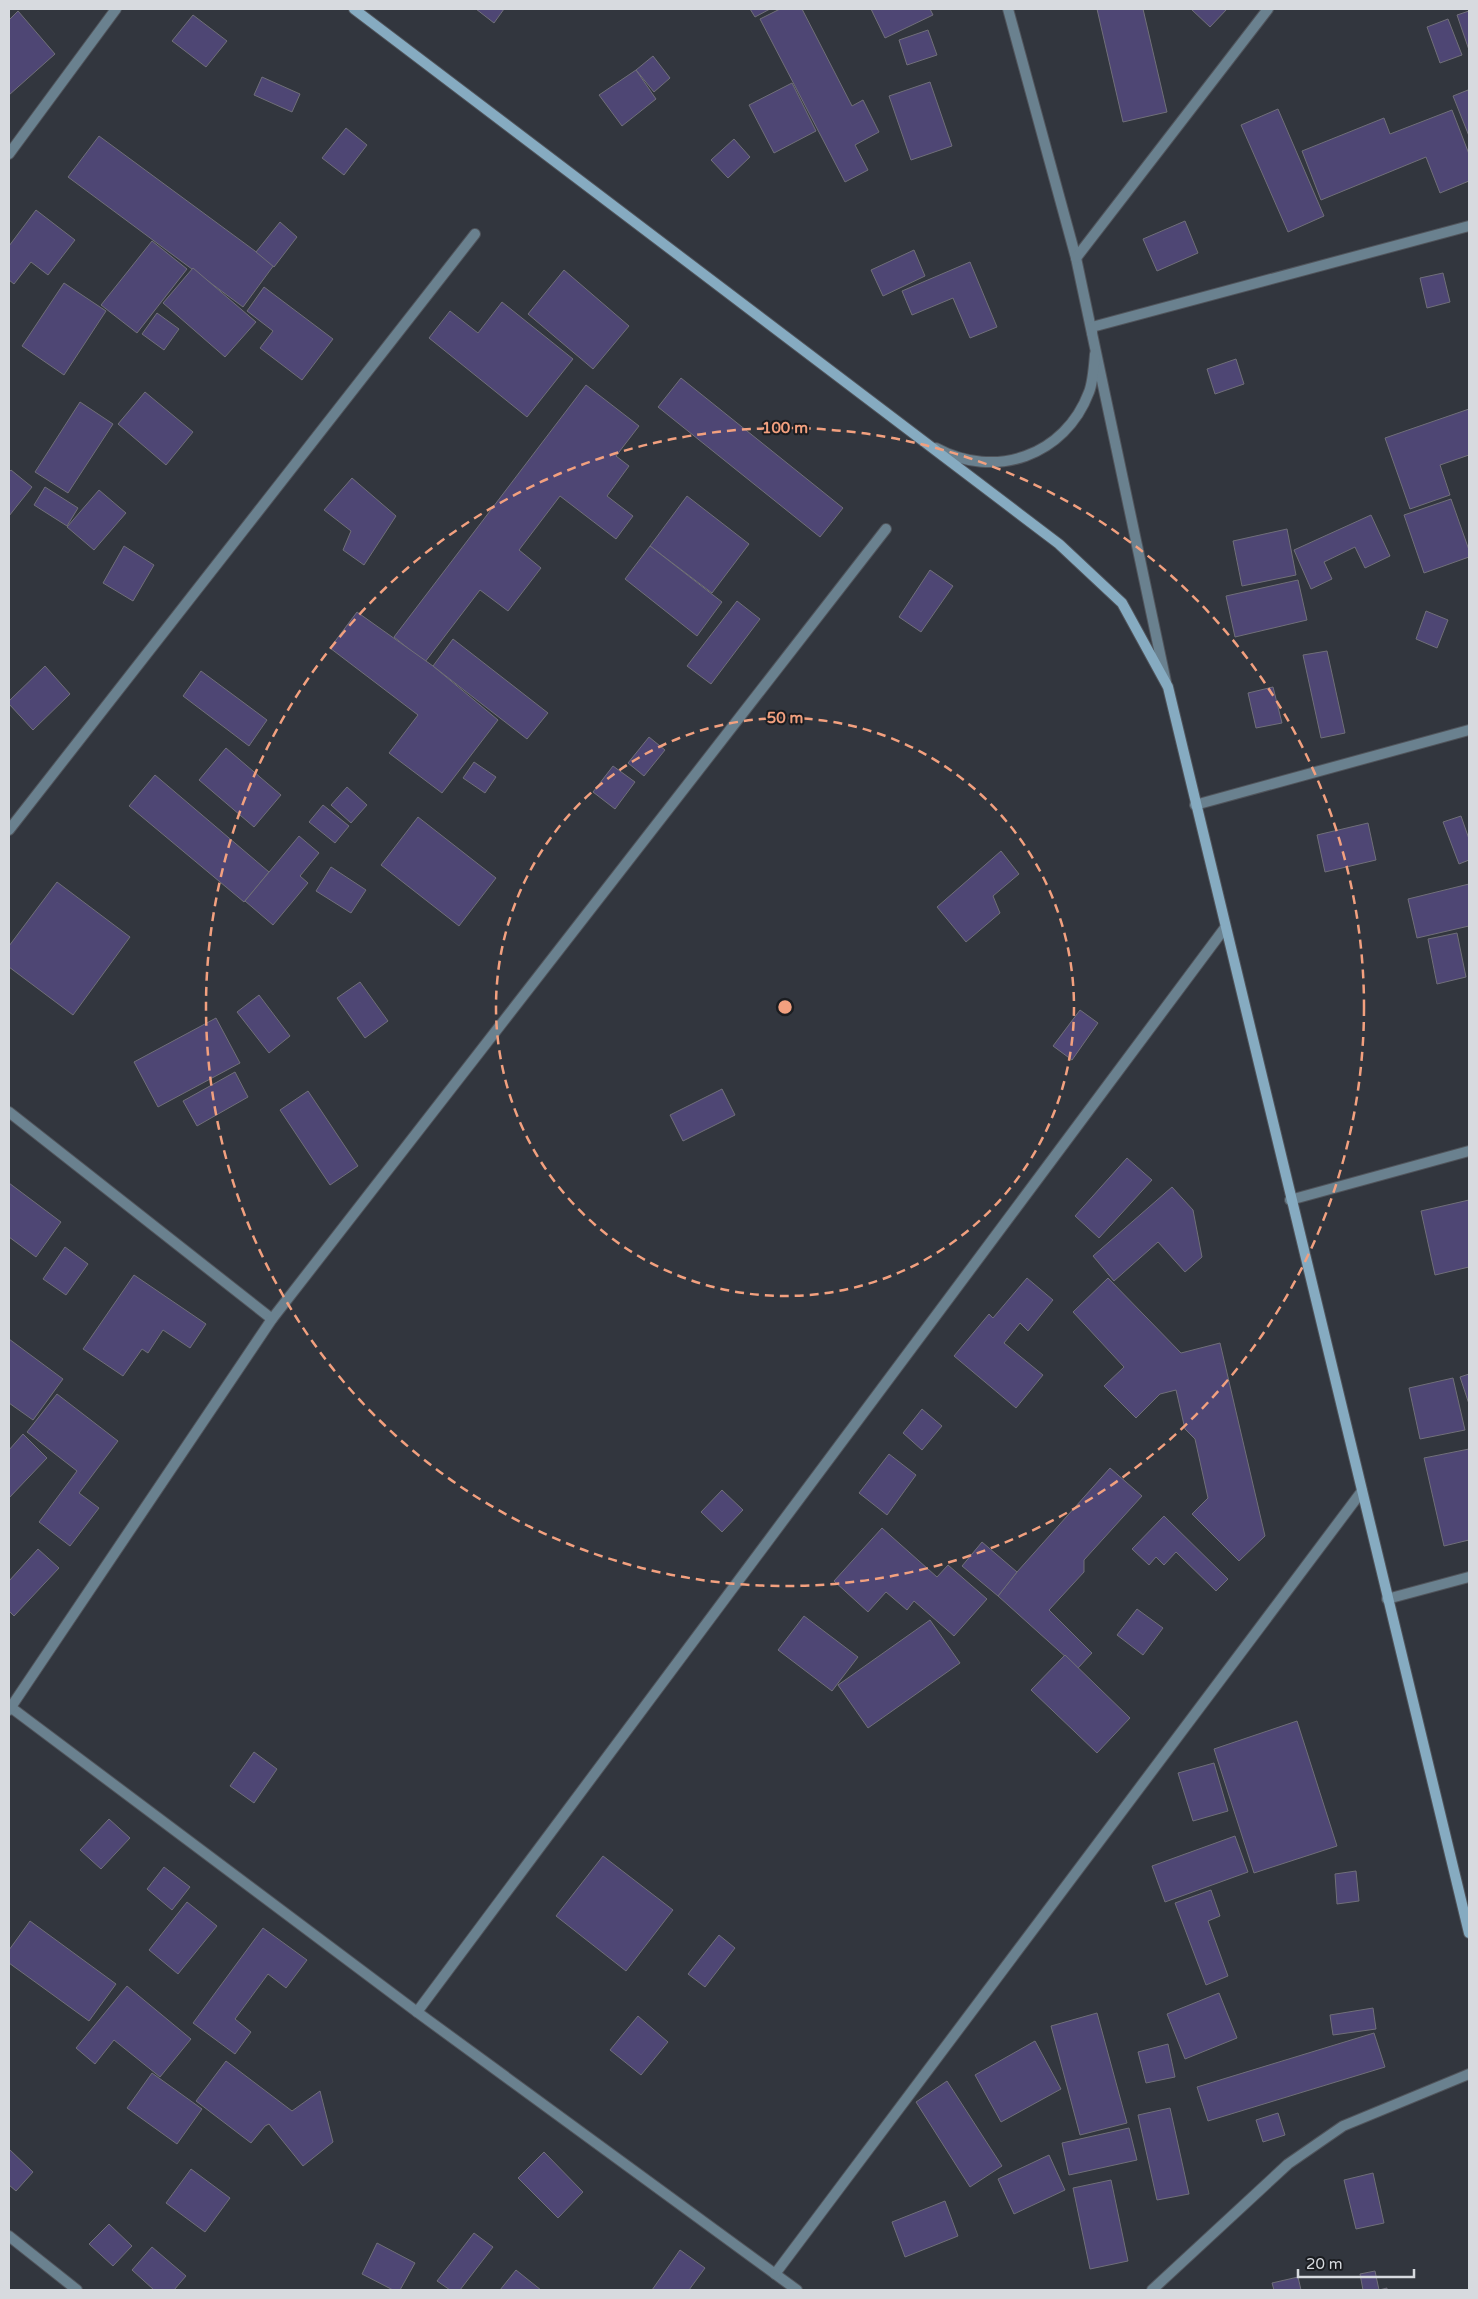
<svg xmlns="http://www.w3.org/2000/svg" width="1478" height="2299" viewBox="0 0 1478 2299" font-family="'Varela Round',sans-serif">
  <rect width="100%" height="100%" fill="#32363e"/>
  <!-- building -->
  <g fill="#4e4674" stroke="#706f79">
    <polygon points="476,9 504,9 494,23"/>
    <polygon points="750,9 770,9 755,17"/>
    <polygon points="780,9 802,9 852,106 863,100 879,132 855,145 868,170 845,182 760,19"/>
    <polygon points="871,9 930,9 933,15 885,38"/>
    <polygon points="1097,9 1143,9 1167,112 1123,122"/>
    <polygon points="1191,9 1227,9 1210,27"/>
    <polygon points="18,11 55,54 9,95 9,20"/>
    <polygon points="1469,11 1469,50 1457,15"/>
    <polygon points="193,15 227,41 206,67 172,41"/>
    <polygon points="1448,19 1462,55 1440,63 1427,27"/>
    <polygon points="928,30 937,55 907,65 899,40"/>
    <polygon points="653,56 670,78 654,92 636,70"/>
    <polygon points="636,70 656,99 622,126 599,95"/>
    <polygon points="262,77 300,94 292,112 254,95"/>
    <polygon points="930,82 952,146 911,160 889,96"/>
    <polygon points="792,83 816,131 774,153 749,105"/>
    <polygon points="1468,90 1469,94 1469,136 1453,96"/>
    <polygon points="1278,109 1324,216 1288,232 1241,125"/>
    <polygon points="1452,110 1469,154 1469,181 1440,193 1426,157 1321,200 1302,151 1384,118 1390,134"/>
    <polygon points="346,128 367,145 344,175 322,158"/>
    <polygon points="99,136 274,265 243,307 68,177"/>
    <polygon points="734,139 750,157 728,178 711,160"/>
    <polygon points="36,210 75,240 48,275 31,262 14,284 9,280 9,246"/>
    <polygon points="1185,221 1198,253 1157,271 1143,239"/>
    <polygon points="280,222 297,237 274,267 256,252"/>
    <polygon points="152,241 187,269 137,333 101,305"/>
    <polygon points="914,250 925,276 883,296 871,270"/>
    <polygon points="970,262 997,327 970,338 953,298 912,315 902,291"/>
    <polygon points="193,268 256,322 225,357 163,303"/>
    <polygon points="564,270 629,326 593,369 528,314"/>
    <polygon points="1443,273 1450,302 1427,308 1420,278"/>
    <polygon points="64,283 106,311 64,375 22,346"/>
    <polygon points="264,287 333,339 302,380 260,348 273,331 247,311"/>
    <polygon points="502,302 573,359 527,417 429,338 450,311 478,333"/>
    <polygon points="157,313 179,329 164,350 142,334"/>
    <polygon points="1236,359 1244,384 1215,394 1207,369"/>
    <polygon points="681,378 843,508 820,537 658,407"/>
    <polygon points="586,385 639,426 616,456 629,466 607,496 633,516 616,539 560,496 519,550 541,568 508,611 480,590 425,662 394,637"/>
    <polygon points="145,392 193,432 166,465 118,424"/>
    <polygon points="80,402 113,424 68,493 35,472"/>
    <polygon points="1469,409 1469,455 1440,465 1450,495 1410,509 1385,438"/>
    <polygon points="11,470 32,487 9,516 9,472"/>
    <polygon points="352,478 396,516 364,565 343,550 351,531 324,510"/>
    <polygon points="45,487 78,508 67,526 34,505"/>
    <polygon points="99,490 126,513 94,550 67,527"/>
    <polygon points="687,496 749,544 712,593 650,546"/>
    <polygon points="1451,499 1469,550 1469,557 1424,573 1404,515"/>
    <polygon points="1371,515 1390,556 1365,568 1355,547 1324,562 1332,579 1311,589 1294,550"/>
    <polygon points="1287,529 1296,575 1242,586 1233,541"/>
    <polygon points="124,546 154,565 133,601 103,583"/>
    <polygon points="650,546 722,602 697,636 625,579"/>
    <polygon points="930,570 953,586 921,632 899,617"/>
    <polygon points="1298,580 1307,620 1235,637 1226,596"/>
    <polygon points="737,601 760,619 711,684 687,666"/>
    <polygon points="1426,611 1448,620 1437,648 1416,639"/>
    <polygon points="357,612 433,666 498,720 442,793 389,753 418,715 330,648"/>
    <polygon points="453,639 548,713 527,739 433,666"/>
    <polygon points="1327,651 1345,733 1321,738 1303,655"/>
    <polygon points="45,666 70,694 33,730 9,704 9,701"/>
    <polygon points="201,671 267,720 249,746 183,696"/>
    <polygon points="1273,687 1282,723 1256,728 1248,693"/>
    <polygon points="649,737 665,750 644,776 628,763"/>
    <polygon points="226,748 281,795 254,827 199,780"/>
    <polygon points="474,762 496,777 485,793 463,778"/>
    <polygon points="613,766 635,782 615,809 593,792"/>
    <polygon points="155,775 269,872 244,902 129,806"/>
    <polygon points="347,787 367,805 351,823 331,805"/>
    <polygon points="323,805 349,826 335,843 309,822"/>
    <polygon points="1461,816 1469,839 1469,860 1459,864 1443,822"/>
    <polygon points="418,817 496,878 459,926 381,865"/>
    <polygon points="1368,823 1376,860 1325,872 1317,835"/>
    <polygon points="299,836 319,853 300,876 308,883 273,925 245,901"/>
    <polygon points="1001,851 1019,874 993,896 1000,913 966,942 937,907"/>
    <polygon points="331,867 366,890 351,913 316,891"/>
    <polygon points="57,882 130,937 73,1015 9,967 9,946"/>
    <polygon points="1469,884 1469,926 1417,938 1408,899"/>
    <polygon points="1457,933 1466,977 1437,984 1428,939"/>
    <polygon points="360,982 388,1021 365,1038 337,998"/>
    <polygon points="259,995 290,1036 269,1053 237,1012"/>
    <polygon points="1080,1010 1098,1023 1072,1060 1053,1046"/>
    <polygon points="216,1018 240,1063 158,1107 134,1062"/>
    <polygon points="235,1072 248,1097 197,1126 183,1101"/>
    <polygon points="722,1089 735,1115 683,1141 670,1115"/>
    <polygon points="308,1091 358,1166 330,1185 280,1110"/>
    <polygon points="1127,1158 1152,1180 1099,1238 1075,1216"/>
    <polygon points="9,1183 61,1222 36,1257 9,1237"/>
    <polygon points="1172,1187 1193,1210 1202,1257 1185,1272 1158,1242 1114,1281 1093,1256"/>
    <polygon points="1469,1200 1469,1267 1435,1275 1421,1211"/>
    <polygon points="65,1247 88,1264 66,1295 43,1279"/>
    <polygon points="134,1275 206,1324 190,1348 163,1330 148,1353 142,1349 123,1376 83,1349"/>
    <polygon points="1027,1278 1053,1300 1028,1331 1020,1323 1004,1343 1043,1375 1016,1408 954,1356 989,1314 993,1318"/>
    <polygon points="1108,1278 1181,1353 1220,1343 1265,1536 1239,1561 1192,1514 1208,1498 1195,1439 1185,1429 1176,1390 1160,1394 1136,1418 1104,1386 1124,1367 1073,1312"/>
    <polygon points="9,1339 63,1379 33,1420 9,1403"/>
    <polygon points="1469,1374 1469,1404 1460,1377"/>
    <polygon points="1453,1378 1465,1430 1420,1439 1409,1388"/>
    <polygon points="57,1394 118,1441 79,1493 99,1508 70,1546 39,1522 77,1471 27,1432"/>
    <polygon points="922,1409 942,1426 922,1450 903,1433"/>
    <polygon points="23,1434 47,1458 9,1498 9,1450"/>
    <polygon points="1469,1449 1469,1540 1444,1546 1424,1458"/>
    <polygon points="889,1454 916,1475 887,1515 859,1493"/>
    <polygon points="1110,1468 1142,1496 1084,1560 1084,1572 1049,1610 1092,1653 1078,1668 998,1596 1017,1572"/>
    <polygon points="722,1490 743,1510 722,1532 701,1512"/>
    <polygon points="1164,1516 1228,1579 1216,1591 1176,1552 1164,1565 1156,1557 1149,1565 1132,1549"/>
    <polygon points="882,1528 937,1577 948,1565 987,1599 954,1636 914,1601 907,1610 886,1592 868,1612 834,1581"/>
    <polygon points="982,1542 1017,1572 998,1596 962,1566"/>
    <polygon points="38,1549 59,1568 14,1616 9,1611 9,1581"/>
    <polygon points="1137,1609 1163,1628 1143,1655 1117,1635"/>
    <polygon points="804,1616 858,1657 832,1691 778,1650"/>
    <polygon points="930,1620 960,1663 868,1728 838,1685"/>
    <polygon points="1065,1655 1130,1718 1097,1753 1031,1690"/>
    <polygon points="1297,1721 1337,1846 1254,1873 1214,1749"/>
    <polygon points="254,1752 277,1769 254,1803 230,1786"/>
    <polygon points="1214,1763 1228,1811 1193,1821 1178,1773"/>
    <polygon points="109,1819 130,1838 101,1869 80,1850"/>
    <polygon points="1235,1836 1248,1872 1165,1902 1152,1866"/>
    <polygon points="603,1856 673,1910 626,1971 556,1916"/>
    <polygon points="164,1867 190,1887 172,1910 147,1889"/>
    <polygon points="1356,1871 1359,1901 1337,1904 1335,1874"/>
    <polygon points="1211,1890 1220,1916 1208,1921 1228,1976 1206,1985 1175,1903"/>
    <polygon points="187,1902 217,1926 178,1974 149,1950"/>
    <polygon points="30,1921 116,1984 89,2021 9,1963 9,1950"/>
    <polygon points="263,1928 307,1960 286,1988 268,1974 235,2019 251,2032 235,2054 193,2023"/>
    <polygon points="719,1935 735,1948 705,1987 688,1974"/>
    <polygon points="127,1986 191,2039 160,2077 114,2040 95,2064 76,2048"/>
    <polygon points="1219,1993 1237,2038 1185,2059 1167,2014"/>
    <polygon points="1373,2008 1376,2029 1333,2035 1330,2015"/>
    <polygon points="1097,2013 1127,2123 1080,2135 1051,2026"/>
    <polygon points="638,2016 668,2042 641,2075 610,2050"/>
    <polygon points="1374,2033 1385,2067 1208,2121 1197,2087"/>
    <polygon points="1035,2041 1061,2089 1001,2122 975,2075"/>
    <polygon points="1168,2044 1175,2077 1146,2083 1138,2052"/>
    <polygon points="226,2061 292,2111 320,2091 333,2142 303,2166 269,2124 265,2126 251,2143 196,2101"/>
    <polygon points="152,2073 202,2109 177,2144 127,2108"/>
    <polygon points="947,2081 1002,2166 970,2187 916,2102"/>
    <polygon points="1170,2108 1189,2194 1157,2200 1138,2115"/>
    <polygon points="1278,2113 1285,2135 1263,2142 1256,2120"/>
    <polygon points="1129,2128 1137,2160 1069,2175 1062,2143"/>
    <polygon points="9,2149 33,2172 16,2191 9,2185"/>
    <polygon points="544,2152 583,2192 558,2218 518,2178"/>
    <polygon points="1049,2155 1065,2190 1014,2214 998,2179"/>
    <polygon points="191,2169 230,2198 205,2232 166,2203"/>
    <polygon points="1373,2173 1384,2223 1356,2229 1344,2180"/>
    <polygon points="1111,2180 1128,2261 1090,2269 1073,2188"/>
    <polygon points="945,2201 958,2236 905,2257 892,2222"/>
    <polygon points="109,2224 132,2246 113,2266 89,2244"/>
    <polygon points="474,2233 493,2247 460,2290 450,2290 437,2281"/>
    <polygon points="377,2243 415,2263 400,2290 393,2290 362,2274"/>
    <polygon points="152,2247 186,2276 174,2290 154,2290 132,2270"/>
    <polygon points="680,2250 705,2268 689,2290 652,2290"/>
    <polygon points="516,2270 541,2290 500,2290"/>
    <polygon points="1375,2271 1379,2290 1387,2288 1387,2290 1363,2290 1360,2274"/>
    <polygon points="1298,2277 1301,2290 1274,2290 1272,2283"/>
  </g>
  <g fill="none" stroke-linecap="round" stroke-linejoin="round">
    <!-- street casing -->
    <g stroke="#50545b" stroke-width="12">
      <g id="street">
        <polyline points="1008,9 1076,258 1166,682"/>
        <polyline points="9,154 116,9"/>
        <polyline points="1076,258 1268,9"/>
        <polyline points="1092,333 1092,327 1469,226"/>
        <path d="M936,448c59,32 129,8 153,-56 4,-10 5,-26 6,-38"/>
        <polyline points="1195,805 1469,730"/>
        <polyline points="9,830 475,234"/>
        <polyline points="9,1112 272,1319"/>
        <polyline points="1290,1200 1469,1151"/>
        <polyline points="1387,1599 1469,1577"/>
        <polyline points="9,1706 417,2012 797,2290"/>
        <polyline points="9,1710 272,1319 886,529"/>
        <polyline points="417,2012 1224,929"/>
        <polyline points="9,2236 77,2290"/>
        <polyline points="775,2274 1362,1491"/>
        <polyline points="1152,2290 1288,2164 1343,2126 1469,2074"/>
      </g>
    </g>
    <!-- secondary casing -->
    <g stroke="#50545b" stroke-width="12">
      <polyline id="secondary" points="354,9 1059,544 1122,603 1168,687 1469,1933"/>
    </g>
    <!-- street -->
    <use href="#street" stroke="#6a818f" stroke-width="10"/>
    <!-- secondary -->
    <use href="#secondary" stroke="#86abc1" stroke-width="10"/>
  </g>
  <!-- distance rings -->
  <g fill="none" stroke="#f2a07f" stroke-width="2.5" stroke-dasharray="9 6">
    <circle cx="785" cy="1007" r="289"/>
    <circle cx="785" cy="1007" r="579"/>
  </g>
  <circle cx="785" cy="1007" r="8" fill="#f2a07f" stroke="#1b1d21" stroke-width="2.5"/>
  <g font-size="15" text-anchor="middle" font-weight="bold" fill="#f2a07f" stroke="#1b1d21" stroke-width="4" stroke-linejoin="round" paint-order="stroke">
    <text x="785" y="433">100 m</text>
    <text x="785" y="723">50 m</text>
  </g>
  <!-- border -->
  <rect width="1478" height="2299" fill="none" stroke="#d7dadf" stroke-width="20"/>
  <!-- scale -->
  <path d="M1298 2269v8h116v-8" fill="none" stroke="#d7dadf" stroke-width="2.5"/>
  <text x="1306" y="2269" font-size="15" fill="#d7dadf" stroke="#1b1d21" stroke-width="4" paint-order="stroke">20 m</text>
</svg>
